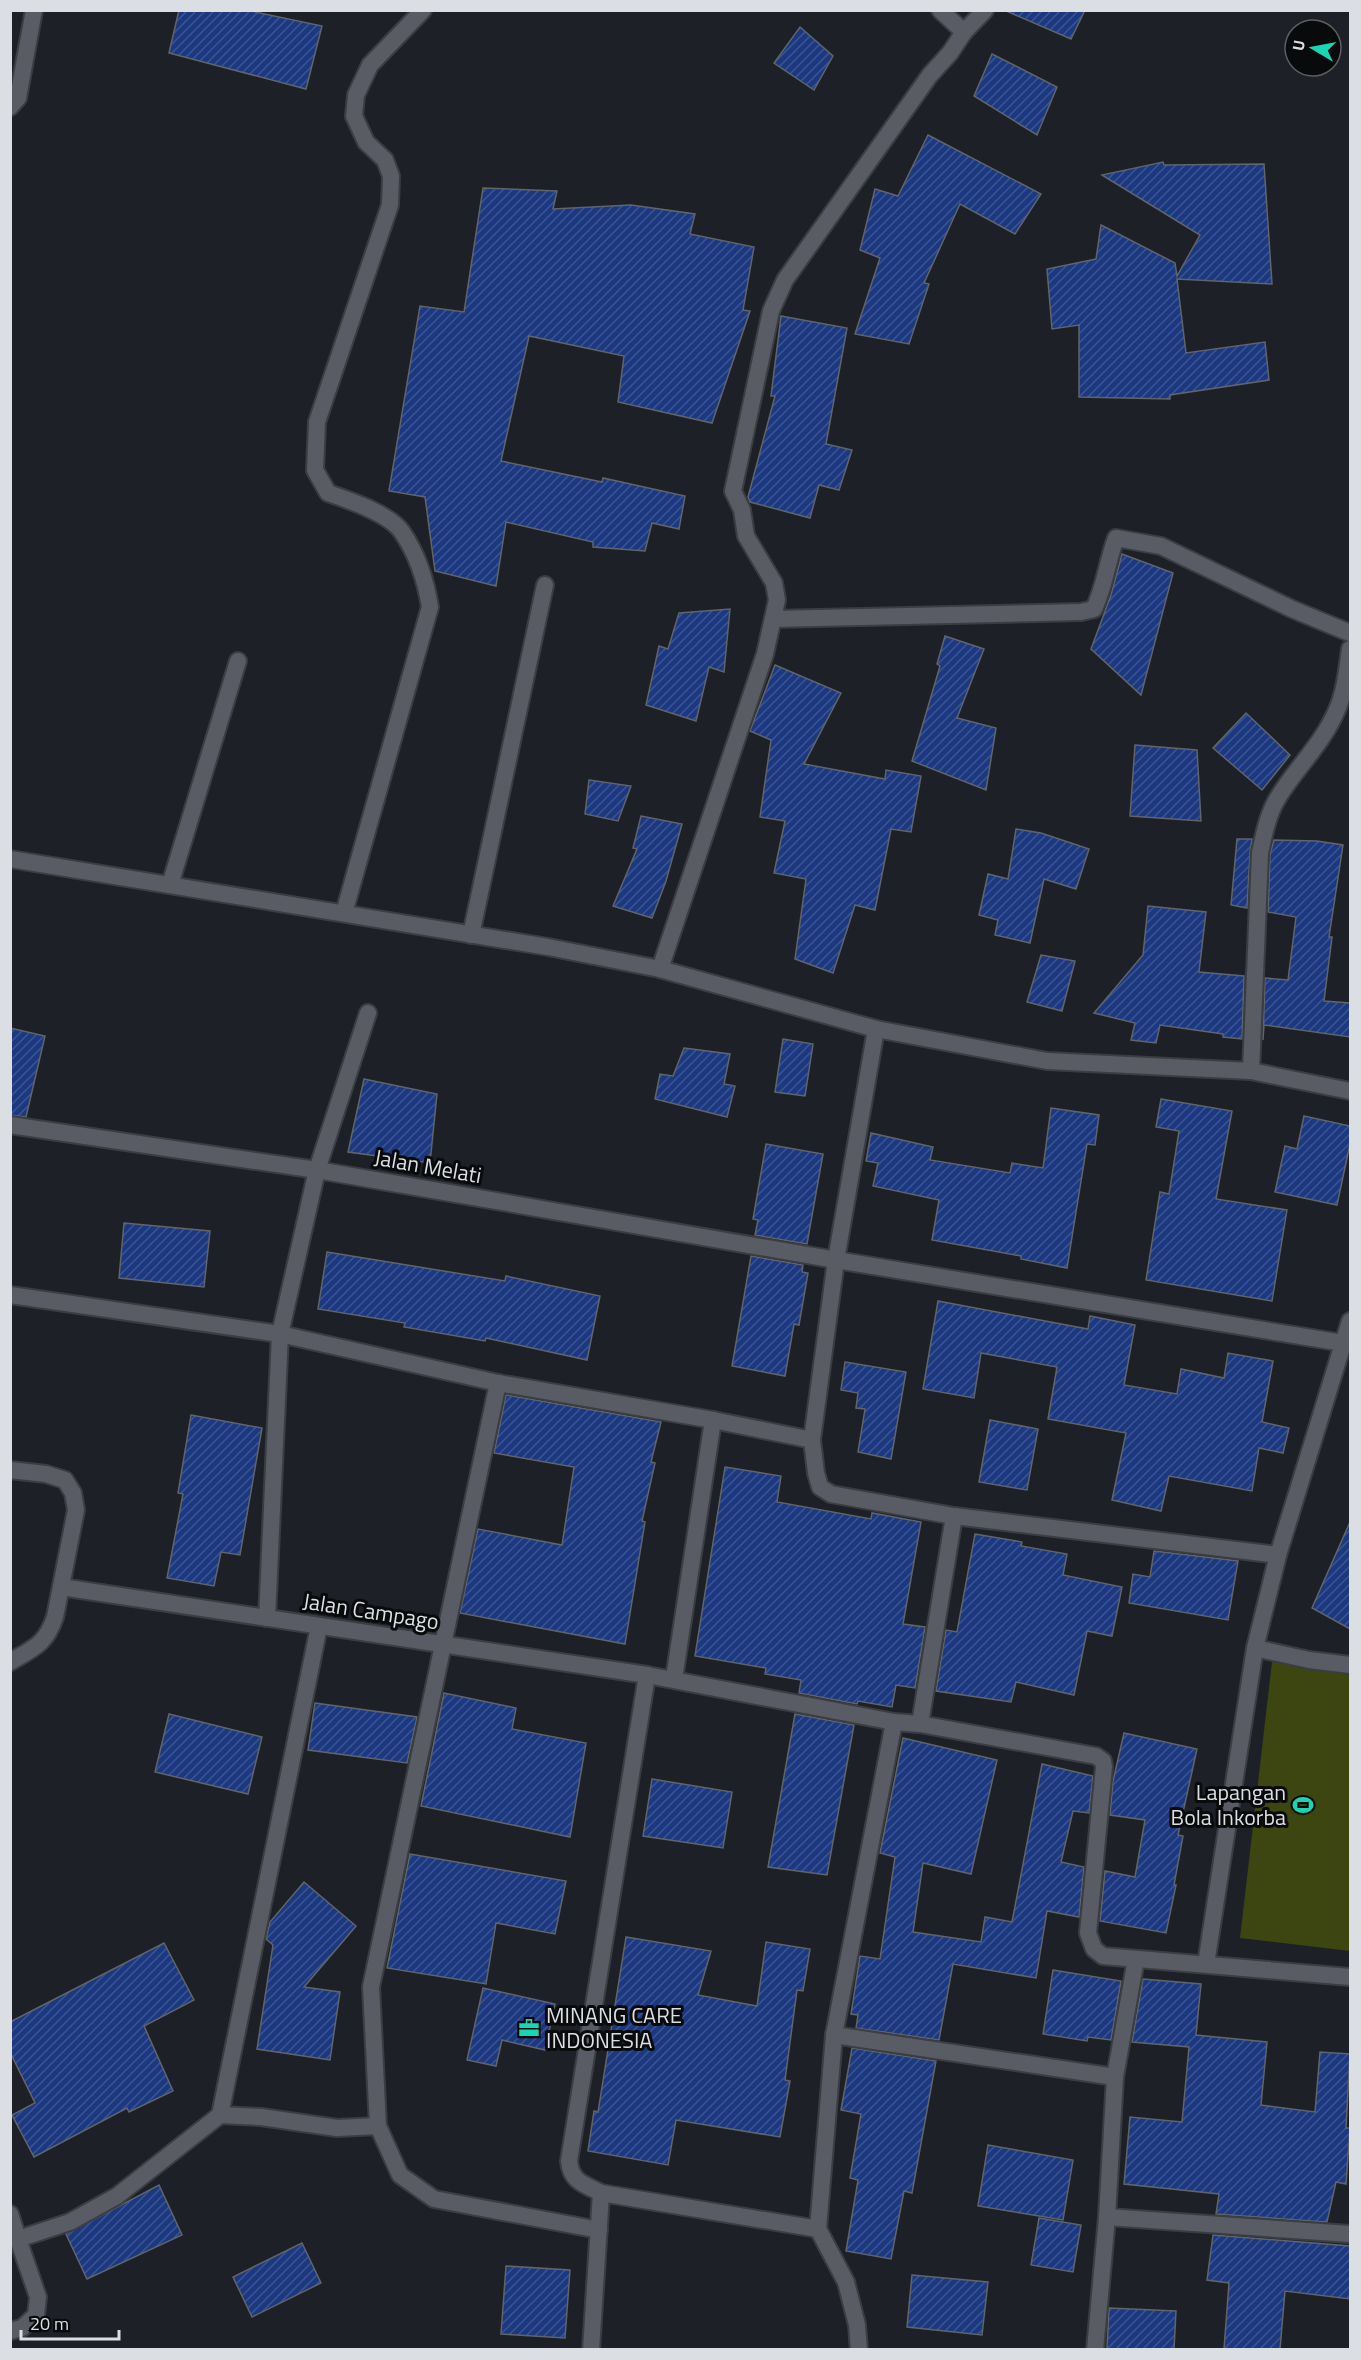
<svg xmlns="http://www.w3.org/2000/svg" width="1361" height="2360" viewBox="0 0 1361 2360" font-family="'Titillium Web',sans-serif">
  <defs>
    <pattern id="building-hatch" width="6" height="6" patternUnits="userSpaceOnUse" patternTransform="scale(1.5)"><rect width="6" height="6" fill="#1b3880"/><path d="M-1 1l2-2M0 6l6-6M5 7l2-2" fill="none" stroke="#3c5492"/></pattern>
  </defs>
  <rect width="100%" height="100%" fill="#1d2026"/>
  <!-- pitch -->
  <polygon fill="#3d4510" points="1272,1662 1350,1671 1350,1951 1240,1938"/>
  <!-- building -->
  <g fill="url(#building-hatch)" stroke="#60646b" stroke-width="1.5">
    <polygon points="179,10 246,10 322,26 306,89 169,53"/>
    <polygon points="1004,10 1085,10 1071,39"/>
    <polygon points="800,27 833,56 814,90 774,63"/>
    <polygon points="992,54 1057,87 1037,135 974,96"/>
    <polygon points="928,135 1041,194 1015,234 960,204 924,283 929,284 909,344 855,334 880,258 860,250 875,189 898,196"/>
    <polygon points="1163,162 1164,165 1264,164 1272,284 1177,279 1186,353 1265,342 1269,380 1170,395 1170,399 1079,397 1079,325 1052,329 1047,269 1096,259 1101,225 1175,263 1177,276 1200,235 1102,175"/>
    <polygon points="483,188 557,191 553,209 631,205 695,214 690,234 754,247 743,310 750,311 712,423 618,402 624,356 529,336 501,461 602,482 603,478 685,496 679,529 652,523 645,551 593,547 593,542 506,522 496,586 435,571 425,497 389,491 420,306 464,312"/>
    <polygon points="781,316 847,328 826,444 852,450 839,490 819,485 810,518 750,502 748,497 775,396 771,396"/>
    <polygon points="1122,554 1173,573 1141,695 1091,649 1111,595"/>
    <polygon points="730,609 724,672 709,667 696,721 646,705 659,646 668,649 679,613"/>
    <polygon points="945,636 984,649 957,718 996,728 986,790 912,761 940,666 937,664"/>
    <polygon points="775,665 841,693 804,764 885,779 886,770 921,776 911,832 891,829 875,910 855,905 833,973 795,959 806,879 774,873 785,821 760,817 771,740 750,731"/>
    <polygon points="1246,713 1290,755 1262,790 1213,748"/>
    <polygon points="1135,745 1197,750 1201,821 1130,816"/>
    <polygon points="589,780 631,786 618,821 585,814"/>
    <polygon points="641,816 682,824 666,881 652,918 613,906 637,849 633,848"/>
    <polygon points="1016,829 1041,833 1089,849 1076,889 1044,879 1030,943 995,935 998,920 979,915 988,874 1008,879"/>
    <polygon points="1237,839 1252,839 1250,853 1247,908 1231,905"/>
    <polygon points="1274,840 1317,841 1343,845 1329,937 1332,937 1324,1001 1350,1003 1350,1037 1264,1025 1263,1040 1265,978 1288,980 1296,917 1268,912 1270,854"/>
    <polygon points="1148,906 1206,912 1199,972 1244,976 1242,1039 1223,1037 1223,1034 1160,1025 1156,1043 1131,1040 1135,1023 1094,1013 1143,955"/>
    <polygon points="1041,955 1075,961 1062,1011 1027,1002"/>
    <polygon points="10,1028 45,1036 26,1117 10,1115"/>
    <polygon points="783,1039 813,1044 805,1096 775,1092"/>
    <polygon points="684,1048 730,1054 724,1084 735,1086 727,1117 655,1099 660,1074 673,1076"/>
    <polygon points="364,1079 437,1094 430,1163 348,1152"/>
    <polygon points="1161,1099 1232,1111 1216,1199 1287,1210 1272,1301 1146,1280 1160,1192 1169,1194 1179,1131 1156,1127"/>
    <polygon points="1051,1108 1099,1115 1095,1145 1087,1144 1067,1268 1021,1259 1021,1256 932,1240 939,1200 873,1186 878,1163 866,1161 871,1133 933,1147 930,1160 1010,1173 1012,1163 1043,1168"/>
    <polygon points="1304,1116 1350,1126 1350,1144 1337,1205 1275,1192 1285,1146 1297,1149"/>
    <polygon points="766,1144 823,1154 807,1244 755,1235 758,1220 753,1219"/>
    <polygon points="124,1223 210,1231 204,1287 119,1278"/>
    <polygon points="327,1252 505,1281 506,1276 600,1296 587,1360 486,1338 485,1341 404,1327 405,1323 318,1309"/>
    <polygon points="751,1256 803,1265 802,1272 808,1273 799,1325 794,1324 785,1376 732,1366"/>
    <polygon points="938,1301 1088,1329 1090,1316 1135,1325 1124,1385 1177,1394 1181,1369 1224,1378 1228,1353 1273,1361 1262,1422 1289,1428 1283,1453 1259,1448 1252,1491 1169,1476 1161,1511 1112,1500 1126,1433 1048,1419 1057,1367 981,1353 974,1398 923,1389"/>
    <polygon points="845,1362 906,1372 891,1459 858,1452 865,1409 856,1408 858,1393 841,1390"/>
    <polygon points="506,1395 661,1422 651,1462 655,1463 642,1521 645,1522 625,1644 460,1613 478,1529 562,1545 574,1467 494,1453"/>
    <polygon points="191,1415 262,1428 240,1555 221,1552 214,1586 167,1578 183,1494 178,1493"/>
    <polygon points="990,1420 1038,1429 1027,1490 979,1482"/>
    <polygon points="725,1467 781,1476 777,1502 871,1519 872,1513 921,1522 903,1624 925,1627 915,1688 896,1685 892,1707 858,1701 857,1704 799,1693 801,1680 765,1674 766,1668 695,1656"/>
    <polygon points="1350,1522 1350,1629 1312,1608"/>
    <polygon points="975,1534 1022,1542 1021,1546 1067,1554 1063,1575 1122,1587 1112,1636 1087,1631 1074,1695 1016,1682 1011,1702 936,1691 946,1630 957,1632"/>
    <polygon points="1154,1551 1238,1561 1228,1620 1129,1603 1133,1574 1150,1577"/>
    <polygon points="444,1693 516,1708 512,1729 586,1743 570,1837 421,1806"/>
    <polygon points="315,1703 417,1717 407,1763 308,1750"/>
    <polygon points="169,1714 262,1737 248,1794 155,1772"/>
    <polygon points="795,1714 854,1725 827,1875 768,1867"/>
    <polygon points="1124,1733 1197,1749 1178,1835 1183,1836 1174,1885 1176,1885 1166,1933 1100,1921 1105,1871 1135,1877 1145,1820 1110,1815 1113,1781"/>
    <polygon points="903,1738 997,1760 971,1874 923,1863 913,1932 981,1942 985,1917 1012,1922 1042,1764 1093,1776 1089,1813 1073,1811 1061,1862 1084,1867 1079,1917 1047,1911 1036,1978 953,1964 939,2040 856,2028 858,2015 851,2014 860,1956 880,1959 895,1857 880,1853"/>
    <polygon points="652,1779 732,1792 723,1848 643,1836"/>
    <polygon points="410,1854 566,1881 555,1934 496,1923 486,1984 387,1968"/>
    <polygon points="304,1882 356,1926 304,1987 340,1992 330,2060 257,2049 273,1945 266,1939 270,1922"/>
    <polygon points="626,1937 711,1951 698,1995 757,2006 766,1942 810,1949 803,1991 797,1990 785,2080 790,2081 780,2137 676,2120 668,2165 588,2151 594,2111 598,2112"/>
    <polygon points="164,1943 194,2000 144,2026 173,2091 129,2112 127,2108 34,2157 12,2115 35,2103 10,2052 10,2022"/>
    <polygon points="1053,1970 1121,1981 1111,2040 1088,2037 1087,2041 1043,2034"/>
    <polygon points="1143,1979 1201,1984 1196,2035 1267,2042 1261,2105 1315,2112 1320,2052 1350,2054 1346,2128 1350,2128 1346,2184 1336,2182 1327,2222 1216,2214 1219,2194 1124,2184 1130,2117 1182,2122 1189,2047 1132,2042"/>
    <polygon points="483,1988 555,2004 545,2050 502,2040 496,2066 467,2060"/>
    <polygon points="852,2048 936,2061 912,2193 904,2191 891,2259 846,2251 858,2180 850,2178 861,2114 841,2110"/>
    <polygon points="988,2145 1073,2160 1063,2220 978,2206"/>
    <polygon points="159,2185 182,2235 87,2279 66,2234"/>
    <polygon points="1039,2218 1081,2225 1073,2272 1031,2265"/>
    <polygon points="1213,2235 1350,2246 1350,2299 1285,2291 1280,2349 1224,2349 1229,2283 1207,2280"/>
    <polygon points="302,2243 321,2283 252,2317 233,2277"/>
    <polygon points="506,2266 570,2270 565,2338 501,2334"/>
    <polygon points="912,2275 988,2282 982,2335 907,2327"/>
    <polygon points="1109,2308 1176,2311 1174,2349 1107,2349"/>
  </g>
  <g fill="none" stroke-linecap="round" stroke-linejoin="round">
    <!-- minor casing -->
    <g stroke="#3a3d42" stroke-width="20">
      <g id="minor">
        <polyline points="964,32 985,10"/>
        <polyline points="10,107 18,98 34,10"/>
        <path d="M773,619l308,-7 13,-3c11,-23 13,-47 22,-71l45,8 131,63 58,24"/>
        <polyline points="170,885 238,661"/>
        <path d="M344,913l86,-306c-4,-25 -13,-53 -28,-75 -12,-18 -53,-32 -74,-39l-13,-23 2,-48 73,-217 1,-29 -6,-16 -19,-18 -12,-26 2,-21 14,-30 53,-55"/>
        <polyline points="471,935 545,585"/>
        <polyline points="660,969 765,654 777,600 774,583 746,536 742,510 733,491 771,311 785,280 930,75 950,53 964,32 940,10"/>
        <polyline points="876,1029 836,1260 812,1440 816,1473 820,1487 831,1494 954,1516 1278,1555"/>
        <path d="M1251,1071l9,-218c4,-19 8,-40 19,-57 18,-29 43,-52 57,-84 9,-19 11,-42 14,-63"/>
        <polyline points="10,1125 317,1170 836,1260 1343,1343"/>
        <polyline points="10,1295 280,1334 498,1383 713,1420"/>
        <polyline points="498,1383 371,1987 378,2126 400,2175 434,2199 599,2230"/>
        <path d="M10,1470l36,4 19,6 8,13 3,17 -21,107c-9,27 -21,31 -45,45"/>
        <polyline points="61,1587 647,1675 894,1722 920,1724 1096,1756 1103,1761 1104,1767 1088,1933 1094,1949 1103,1956 1350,1977"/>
        <polyline points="267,1618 280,1334 317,1170 368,1013"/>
        <polyline points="1255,1648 1309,1660 1350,1665"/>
        <path d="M647,1675l-78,486c2,21 15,23 32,32l217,36"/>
        <polyline points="674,1679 713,1420 812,1440"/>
        <polyline points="920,1724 954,1516"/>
        <polyline points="1206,1964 1255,1648 1278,1555 1350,1321"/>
        <polyline points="834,2035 1115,2077"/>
        <polyline points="220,2115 319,1626"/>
        <polyline points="10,2214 18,2239 70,2222 117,2196 220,2115 261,2117 337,2128 378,2126"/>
        <polyline points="1107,2217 1350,2234"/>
        <polyline points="10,2331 22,2328 36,2315 38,2297 18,2239"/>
        <polyline points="591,2350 601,2193"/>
        <polyline points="859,2350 857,2325 846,2282 818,2229 834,2035 894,1722"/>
        <polyline points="1095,2350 1107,2217 1115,2077 1136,1959"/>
      </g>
    </g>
    <!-- tertiary casing -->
    <g stroke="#3a3d42" stroke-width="20">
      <polyline id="tertiary" points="10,859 548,947 660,969 876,1029 1047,1061 1251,1071 1350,1091"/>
    </g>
    <!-- minor -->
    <use href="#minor" stroke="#595c64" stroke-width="16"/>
    <!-- tertiary -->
    <use href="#tertiary" stroke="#595c64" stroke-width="16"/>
  </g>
  <!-- icons -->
  <defs>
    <g id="stadium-bare" transform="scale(1.62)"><path d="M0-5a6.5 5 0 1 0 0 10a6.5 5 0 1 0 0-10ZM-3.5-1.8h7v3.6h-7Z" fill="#1ad5b2" stroke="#090a0c" stroke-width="2.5" paint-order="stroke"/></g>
    <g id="office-bare" transform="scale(1.62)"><path d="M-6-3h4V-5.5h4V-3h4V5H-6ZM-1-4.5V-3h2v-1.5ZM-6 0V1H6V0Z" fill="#1ad5b2" stroke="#090a0c" stroke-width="2.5" paint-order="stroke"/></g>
  </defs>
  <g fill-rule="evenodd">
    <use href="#stadium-bare" x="1303" y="1805"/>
    <use href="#office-bare" x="529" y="2028"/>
  </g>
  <g text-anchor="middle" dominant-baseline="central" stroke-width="6" stroke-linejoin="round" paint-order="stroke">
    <!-- street labels -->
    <g font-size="22" fill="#dbdee2" stroke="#090a0c">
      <text transform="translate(428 1166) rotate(10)">Jalan Melati</text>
      <text transform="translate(371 1611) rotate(9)">Jalan Campago</text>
    </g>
    <!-- poi labels -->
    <g font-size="22" fill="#dbdee2" stroke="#090a0c" text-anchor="end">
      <text x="1286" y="1792">Lapangan<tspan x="1286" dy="25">Bola Inkorba</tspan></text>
      <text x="546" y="2015" text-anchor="start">MINANG CARE<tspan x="546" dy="25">INDONESIA</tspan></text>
    </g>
  </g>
  <!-- border -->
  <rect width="1361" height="2360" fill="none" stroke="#dbdee2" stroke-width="24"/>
  <!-- north arrow -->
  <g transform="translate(1313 48) rotate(280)"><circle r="28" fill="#090a0c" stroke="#5d5f62" stroke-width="1.5"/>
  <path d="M0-4.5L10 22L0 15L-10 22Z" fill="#1ad5b2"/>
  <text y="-9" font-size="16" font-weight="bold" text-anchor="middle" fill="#dbdee2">U</text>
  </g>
  <!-- scale -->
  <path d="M21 2330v9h98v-9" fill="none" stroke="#dbdee2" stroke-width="3"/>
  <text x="30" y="2330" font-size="18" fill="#dbdee2" stroke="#090a0c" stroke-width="4.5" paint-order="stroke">20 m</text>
</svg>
